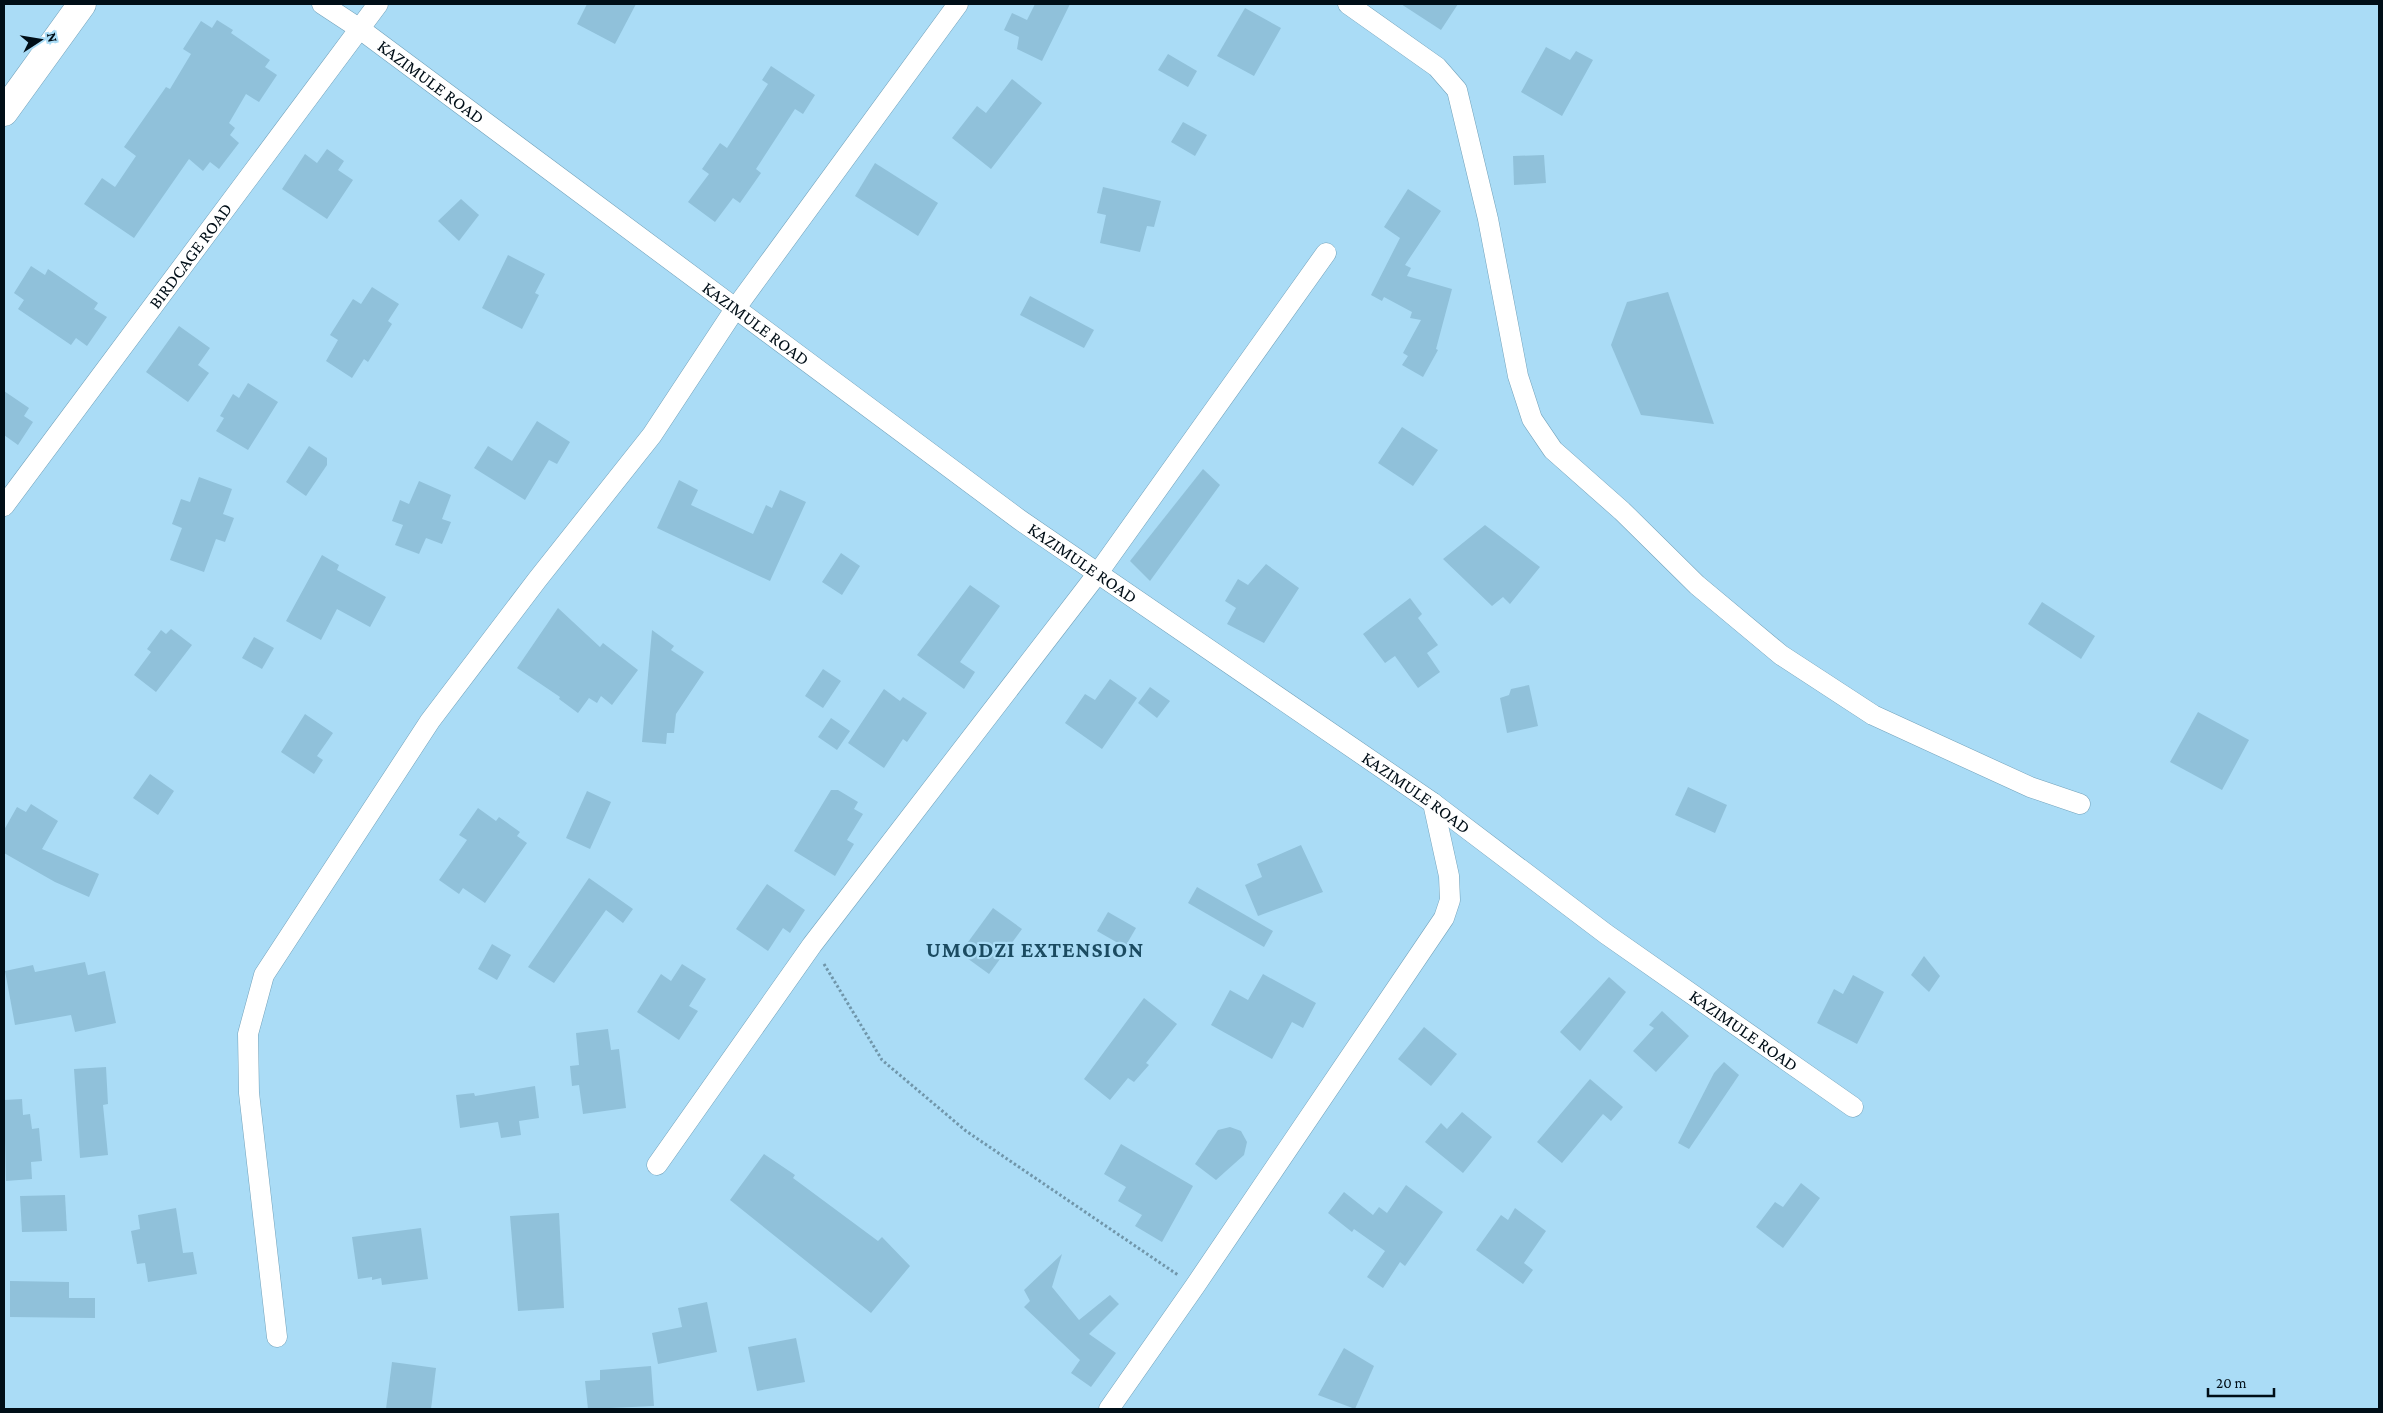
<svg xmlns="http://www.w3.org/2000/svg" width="2383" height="1413" viewBox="0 0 2383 1413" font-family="'Crimson Pro',serif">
  <rect width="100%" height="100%" fill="#aadcf6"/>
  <!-- building -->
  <g fill="#90c1da">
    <polygon points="587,4 636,4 615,44 577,24"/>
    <polygon points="1035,4 1070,4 1042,61 1017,49 1019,37 1004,30 1012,13 1027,20"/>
    <polygon points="1401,4 1458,4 1441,30"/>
    <polygon points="1245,8 1281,28 1254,76 1217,56"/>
    <polygon points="217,20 233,30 231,33 270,60 265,67 277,75 259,102 246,94 229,123 235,128 230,135 239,143 219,169 210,162 203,171 189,159 134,238 84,204 102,178 115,187 136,156 124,147 166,87 170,89 191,54 183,49 201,21 212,28"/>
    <polygon points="1546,47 1570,60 1576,51 1593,60 1562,116 1521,92"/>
    <polygon points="1168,54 1197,71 1188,87 1158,70"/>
    <polygon points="771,66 815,95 803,114 795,109 756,169 761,173 740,203 733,198 715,222 688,202 709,174 702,169 720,143 727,148 768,84 762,80"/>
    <polygon points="1012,79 1042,103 991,169 952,138 977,106 986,113"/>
    <polygon points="1183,122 1207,135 1195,156 1171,142"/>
    <polygon points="327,149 344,161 338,170 353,180 327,219 282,189 305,154 317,163"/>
    <polygon points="1544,155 1546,183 1514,185 1513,156"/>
    <polygon points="875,163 938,203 918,236 855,196"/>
    <polygon points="1103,187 1161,201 1154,227 1147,226 1140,252 1100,243 1106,215 1097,213"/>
    <polygon points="1408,189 1441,211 1405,265 1411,268 1407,276 1452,289 1436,349 1438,350 1423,377 1402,365 1408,356 1403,353 1421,320 1410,318 1412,312 1384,297 1382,301 1371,295 1400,238 1384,227"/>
    <polygon points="461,199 479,215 459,241 438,221"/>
    <polygon points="508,255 545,274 535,293 539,295 522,329 482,308"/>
    <polygon points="31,266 45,275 48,269 98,303 94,309 107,317 87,346 76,338 71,345 18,309 24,300 14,293"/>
    <polygon points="372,287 399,304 388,321 392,324 368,362 364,359 352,378 326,361 338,340 330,335 353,299 361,304"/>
    <polygon points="1668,292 1714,424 1641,415 1611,345 1627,302"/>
    <polygon points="1030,296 1094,330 1084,348 1020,315"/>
    <polygon points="179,326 210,348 198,365 209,373 188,402 146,372"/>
    <polygon points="248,383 278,402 248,450 216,431 224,418 220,416 233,394 239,398"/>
    <polygon points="4,391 29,408 24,416 33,422 18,445 4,435"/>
    <polygon points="537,421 570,442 557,464 549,460 525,500 474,468 488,446 512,461"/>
    <polygon points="1402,427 1438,450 1413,486 1378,463"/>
    <polygon points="309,446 327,458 327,465 306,496 286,482"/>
    <polygon points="1203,469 1220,485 1150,581 1130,561"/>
    <polygon points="199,477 232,489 223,514 234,518 225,542 216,539 204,572 170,560 182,528 172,524 181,499 190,502"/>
    <polygon points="679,480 698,490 691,505 753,534 766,505 772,508 780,490 806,502 770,581 657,528"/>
    <polygon points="419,481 451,495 442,519 451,522 442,544 426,538 419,554 395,545 403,525 392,521 400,500 409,504"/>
    <polygon points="1485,525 1540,567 1510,604 1503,597 1492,606 1443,559"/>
    <polygon points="841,553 860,566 842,595 822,582"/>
    <polygon points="322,555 339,565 337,570 386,597 370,627 337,609 321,640 286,621"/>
    <polygon points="1266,564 1299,588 1264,643 1227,624 1236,608 1225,601 1238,579 1248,585"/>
    <polygon points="970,585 1000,606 960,662 975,672 964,689 917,655"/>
    <polygon points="1410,598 1422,614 1418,618 1438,645 1427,653 1440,672 1418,688 1395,656 1385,663 1363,634"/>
    <polygon points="2042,602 2095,636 2081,659 2028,624"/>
    <polygon points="558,608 600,647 603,643 638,670 612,705 601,696 597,703 589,698 578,713 559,699 560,697 517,668"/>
    <polygon points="171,629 192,645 156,692 134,675 151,652 147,649 161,630 166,634"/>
    <polygon points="652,630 674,646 671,650 704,672 676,714 674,733 667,733 666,744 642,742"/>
    <polygon points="254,637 274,648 262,669 242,658"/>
    <polygon points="823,669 841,681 823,708 805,696"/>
    <polygon points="1110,679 1137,698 1102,749 1065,723 1085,694 1095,700"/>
    <polygon points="1529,685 1538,726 1507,733 1500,698 1509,695 1511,689"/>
    <polygon points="1150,687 1170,701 1157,718 1138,703"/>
    <polygon points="884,689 900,701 903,697 927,713 907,742 903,739 884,768 848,743"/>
    <polygon points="2198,712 2249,740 2222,790 2170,762"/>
    <polygon points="305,714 333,733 317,756 323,760 314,774 281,752"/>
    <polygon points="831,718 850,731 837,750 818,737"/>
    <polygon points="150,774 174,791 158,815 133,798"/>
    <polygon points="1688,787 1727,805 1715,833 1675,815"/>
    <polygon points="831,790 838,790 858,802 854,809 863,814 847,840 854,844 835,876 794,851"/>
    <polygon points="587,791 611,802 590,849 566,838"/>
    <polygon points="31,804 58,821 42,849 99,874 89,897 55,882 4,853 4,830 17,807 26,812"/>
    <polygon points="478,808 496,821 499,817 520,832 517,836 527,843 485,903 463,888 459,894 439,880 467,840 459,835"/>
    <polygon points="1301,845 1323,892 1258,916 1245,885 1262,877 1257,864"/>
    <polygon points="589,878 633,909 623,923 606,910 554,983 528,967"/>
    <polygon points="767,884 805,910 790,933 783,928 768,951 736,929"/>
    <polygon points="1197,887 1273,931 1264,947 1188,903"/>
    <polygon points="993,908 1022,929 989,974 960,953"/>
    <polygon points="1108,912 1136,928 1125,947 1097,931"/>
    <polygon points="492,944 511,955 497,980 478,969"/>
    <polygon points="1924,956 1940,976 1929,992 1911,975"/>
    <polygon points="85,962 88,975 105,971 116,1023 75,1032 71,1015 15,1025 5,971 33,965 35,972"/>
    <polygon points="682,964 706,979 689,1006 698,1011 679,1040 637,1012 661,974 671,981"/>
    <polygon points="1263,974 1316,1003 1303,1028 1292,1022 1272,1059 1211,1025 1230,990 1248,1000"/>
    <polygon points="1853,975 1884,992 1857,1044 1817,1023 1834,989 1843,994"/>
    <polygon points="1609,977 1626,992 1580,1051 1560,1032"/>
    <polygon points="1144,998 1177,1024 1146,1063 1149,1065 1134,1082 1128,1078 1110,1100 1084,1079"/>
    <polygon points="1662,1011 1689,1036 1656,1072 1633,1051 1654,1028 1649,1025"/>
    <polygon points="1424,1027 1457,1054 1431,1086 1398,1059"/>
    <polygon points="608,1029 611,1050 619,1049 626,1108 583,1114 579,1085 572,1086 570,1066 579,1065 576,1033"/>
    <polygon points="1724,1062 1739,1075 1689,1149 1678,1143 1714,1073"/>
    <polygon points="106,1067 108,1104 103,1105 108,1155 80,1158 74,1069"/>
    <polygon points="1590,1079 1623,1107 1611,1121 1603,1114 1562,1163 1537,1142"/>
    <polygon points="535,1086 539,1118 519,1121 521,1135 501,1138 498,1122 460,1128 456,1095 474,1093 475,1096"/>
    <polygon points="22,1099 23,1115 30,1114 32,1129 39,1128 42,1161 31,1162 32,1179 6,1181 4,1100"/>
    <polygon points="1462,1112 1492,1137 1463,1173 1425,1142 1441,1123 1447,1129"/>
    <polygon points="1230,1127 1241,1131 1247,1142 1244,1155 1216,1180 1195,1164 1218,1130"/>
    <polygon points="1121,1144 1193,1186 1162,1242 1135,1226 1142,1215 1118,1201 1126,1187 1104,1174"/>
    <polygon points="764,1154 795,1175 793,1178 878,1241 882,1237 910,1266 871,1313 730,1200"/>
    <polygon points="1801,1183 1820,1198 1783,1248 1756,1227 1775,1202 1783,1207"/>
    <polygon points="1406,1185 1443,1212 1405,1266 1400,1262 1383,1288 1367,1277 1385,1251 1354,1229 1352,1232 1328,1213 1344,1192 1373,1215 1379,1207 1387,1213"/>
    <polygon points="65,1195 67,1231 22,1232 20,1196"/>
    <polygon points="176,1208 183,1253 193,1252 197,1274 148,1282 145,1263 137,1264 131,1231 140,1229 138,1215"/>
    <polygon points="1515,1208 1546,1231 1524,1263 1533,1270 1523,1284 1476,1250 1501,1215 1508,1220"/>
    <polygon points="559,1213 564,1308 518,1311 510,1216"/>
    <polygon points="421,1228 428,1279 382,1285 381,1278 372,1280 372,1277 358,1279 352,1237"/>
    <polygon points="1062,1254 1052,1287 1079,1320 1110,1295 1119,1304 1089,1334 1116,1353 1091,1387 1071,1373 1080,1360 1024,1307 1030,1301 1024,1290"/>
    <polygon points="10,1281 69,1282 69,1298 95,1298 95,1318 10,1317"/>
    <polygon points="707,1302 717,1352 658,1364 652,1333 682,1327 678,1308"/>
    <polygon points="796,1338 805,1382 757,1391 748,1347"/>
    <polygon points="1344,1348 1374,1366 1355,1409 1318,1395"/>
    <polygon points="392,1362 436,1368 431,1409 386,1409"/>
    <polygon points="651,1366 654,1406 588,1409 585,1381 600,1380 600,1370"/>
  </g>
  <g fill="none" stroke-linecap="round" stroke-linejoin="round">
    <!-- minor casing -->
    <g stroke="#72a2bb" stroke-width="21">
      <g id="minor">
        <path id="s1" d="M322,4l38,25 660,491 413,283 173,131 247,173"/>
        <polyline points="1348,4 1437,67 1457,90 1488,219 1518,376 1532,419 1553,450 1622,511 1697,585 1781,655 1873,715 2030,787 2080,804"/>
        <path id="s2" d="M4,506l374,-502"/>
        <polyline points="657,1165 812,945 1098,573 1326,253"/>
        <polyline points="277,1337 249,1093 248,1034 264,975 430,721 537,580 652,435 735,309 958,4"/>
        <polyline points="1109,1409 1195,1286 1444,918 1450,900 1449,876 1433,803"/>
      </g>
    </g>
    <!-- trunk casing -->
    <g stroke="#72a2bb" stroke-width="29">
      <polyline id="trunk" points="4,112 82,4"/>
    </g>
    <!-- path -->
    <polyline stroke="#7096aa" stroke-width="3" stroke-dasharray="2.5 2.5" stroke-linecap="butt" points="824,964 882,1060 966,1131 1178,1275"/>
    <!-- minor -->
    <use href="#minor" stroke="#fff" stroke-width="20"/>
    <!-- trunk -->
    <use href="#trunk" stroke="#fff" stroke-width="28"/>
  </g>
  <g text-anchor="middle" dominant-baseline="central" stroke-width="4.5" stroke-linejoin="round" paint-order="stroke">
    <!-- street labels -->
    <g font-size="18" fill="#000e17" stroke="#aadcf6">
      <text stroke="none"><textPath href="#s1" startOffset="134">KAZIMULE ROAD</textPath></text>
      <text stroke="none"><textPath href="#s2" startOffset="312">BIRDCAGE ROAD</textPath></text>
      <text stroke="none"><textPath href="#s1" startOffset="539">KAZIMULE ROAD</textPath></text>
      <text stroke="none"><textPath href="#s1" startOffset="944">KAZIMULE ROAD</textPath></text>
      <text stroke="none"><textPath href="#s1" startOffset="1349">KAZIMULE ROAD</textPath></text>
      <text stroke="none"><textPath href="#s1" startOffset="1754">KAZIMULE ROAD</textPath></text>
    </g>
    <!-- district labels -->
    <g font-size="22" font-weight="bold" letter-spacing="1" fill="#1b4b61" stroke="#aadcf6">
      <text x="1035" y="949">UMODZI EXTENSION</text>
    </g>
  </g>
  <!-- border -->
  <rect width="2383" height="1413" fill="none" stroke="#000e17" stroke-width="10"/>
  <!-- north arrow -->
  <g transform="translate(40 40) rotate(78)" stroke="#aadcf6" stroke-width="4" paint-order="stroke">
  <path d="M0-4L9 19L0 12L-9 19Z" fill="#000e17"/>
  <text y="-8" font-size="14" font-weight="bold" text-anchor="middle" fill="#000e17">N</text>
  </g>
  <!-- scale -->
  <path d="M2208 1388v8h66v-8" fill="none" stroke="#000e17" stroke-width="2.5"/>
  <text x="2216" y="1388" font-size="15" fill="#000e17" stroke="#aadcf6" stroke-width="4" paint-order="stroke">20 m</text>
</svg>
